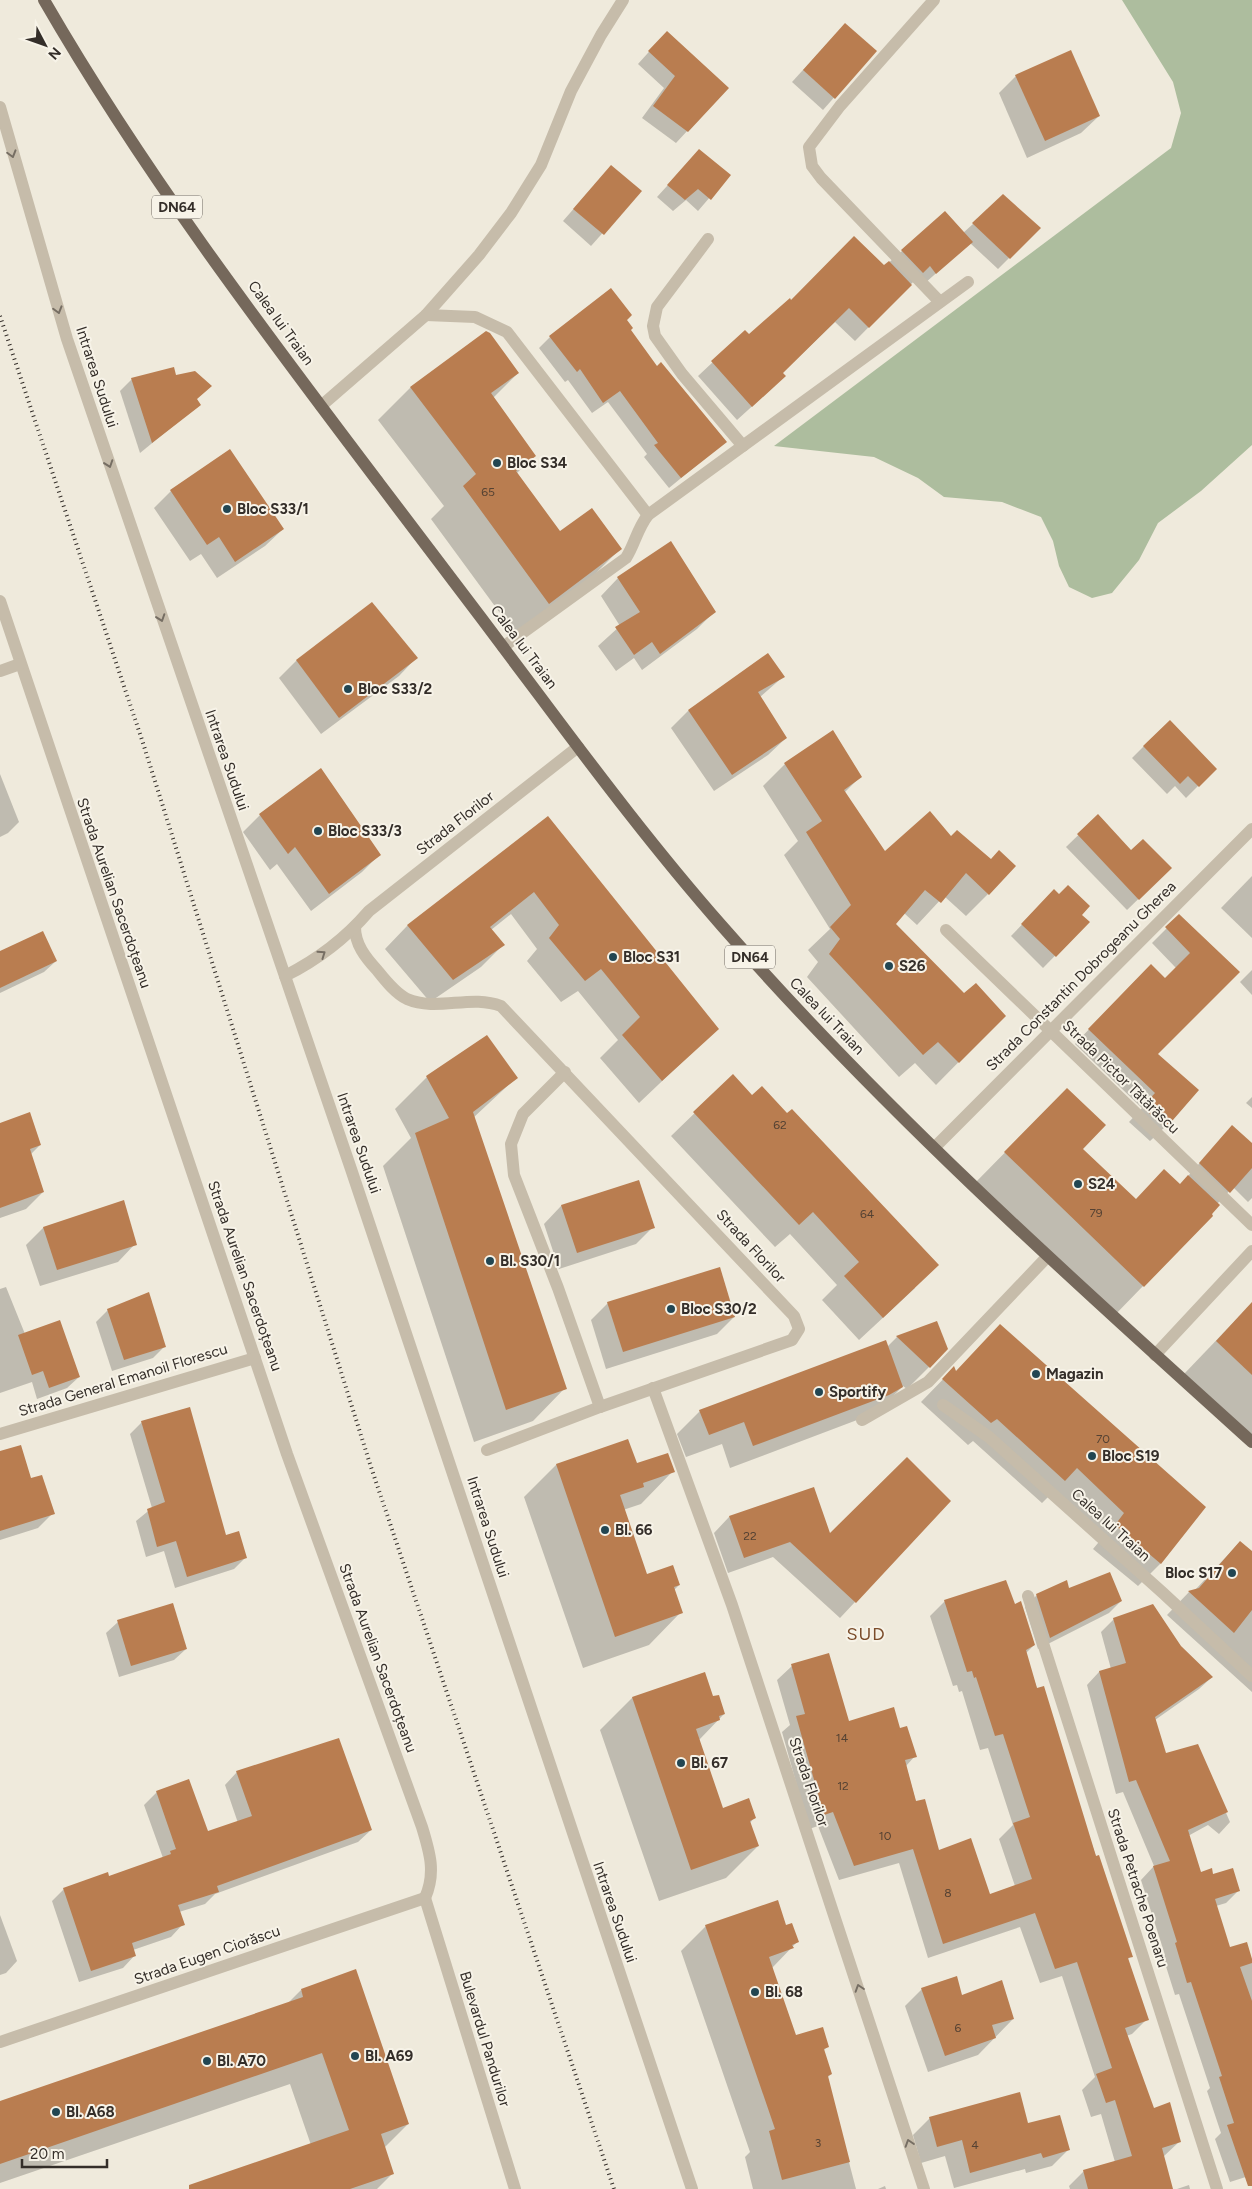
<svg xmlns="http://www.w3.org/2000/svg" width="1252" height="2189" viewBox="0 0 1252 2189" font-family="Figtree,sans-serif">
  <rect width="100%" height="100%" fill="#efeadc"/>
  <!-- green -->
  <polygon fill="#adbd9e" points="1122,0 1252,0 1252,445 1201,491 1158,523 1139,560 1112,593 1092,598 1069,587 1059,566 1053,541 1041,517 1002,502 944,497 918,478 874,457 774,446 1171,148 1181,113 1173,82"/>
  <!-- shadow -->
  <g fill="#0003">
    <polygon points="834,36 875,51 823,110 792,82"/>
    <polygon points="656,44 727,88 676,143 642,118 664,88 638,64"/>
    <polygon points="1016,76 1099,116 1081,133 1027,158 999,93"/>
    <polygon points="699,151 729,175 698,211 686,200 673,211 657,197"/>
    <polygon points="611,166 640,191 591,246 563,221"/>
    <polygon points="973,224 1039,228 998,269 970,243 924,284 918,277 855,341 835,322 782,373 770,390 737,420 698,376 745,332 749,336 791,302 884,267 902,251 963,233"/>
    <polygon points="625,320 629,330 657,368 725,442 669,488 644,457 647,454 608,402 592,413 568,380 565,382 539,348 550,337"/>
    <polygon points="486,332 518,373 493,398 534,456 517,473 560,533 620,549 588,581 516,635 431,519 444,506 378,420 410,388"/>
    <polygon points="176,376 199,405 140,453 120,391 132,379"/>
    <polygon points="171,491 283,529 265,546 217,578 201,554 190,561 154,508"/>
    <polygon points="618,578 715,611 697,629 642,670 634,658 616,671 598,646 620,626 601,596"/>
    <polygon points="372,604 416,658 399,676 321,734 279,678 296,661"/>
    <polygon points="784,676 760,697 786,738 768,755 714,791 671,728 688,711"/>
    <polygon points="1144,746 1215,769 1186,798 1175,786 1167,794 1132,758"/>
    <polygon points="785,764 860,777 844,793 885,853 930,813 988,894 966,916 944,896 917,925 904,913 894,924 964,995 1004,1016 936,1085 915,1063 899,1077 807,977 818,962 808,950 830,929 784,855 798,841 763,786"/>
    <polygon points="0,774 19,822 8,833 0,837"/>
    <polygon points="260,815 379,855 362,872 311,911 277,864 270,870 243,832"/>
    <polygon points="1098,816 1158,880 1127,910 1066,847"/>
    <polygon points="548,818 717,1029 639,1103 600,1058 618,1040 578,991 561,1002 527,961 537,949 511,914 491,930 503,945 481,967 430,1002 385,949 407,926"/>
    <polygon points="1252,876 1252,938 1221,908"/>
    <polygon points="1043,903 1080,915 1088,922 1043,968 1011,936"/>
    <polygon points="1179,916 1238,972 1156,1054 1165,1127 1150,1141 1129,1122 1142,1108 1075,1044 1136,980 1165,979 1176,968 1152,943"/>
    <polygon points="0,953 56,961 44,972 0,993"/>
    <polygon points="1252,970 1252,995 1240,982"/>
    <polygon points="733,1076 915,1288 859,1340 822,1300 837,1285 790,1234 775,1247 671,1136"/>
    <polygon points="427,1077 516,1078 473,1118 565,1388 533,1421 474,1442 383,1166 411,1138 395,1109"/>
    <polygon points="1252,1097 1252,1108 1246,1103"/>
    <polygon points="1035,1122 1082,1149 1135,1200 1180,1185 1232,1127 1252,1145 1252,1198 1248,1202 1233,1187 1217,1204 1211,1216 1111,1319 973,1185"/>
    <polygon points="0,1124 40,1145 30,1155 43,1192 26,1209 0,1218"/>
    <polygon points="638,1181 653,1227 636,1244 559,1269 544,1224 561,1206"/>
    <polygon points="123,1202 135,1244 118,1262 40,1286 26,1245 43,1228"/>
    <polygon points="6,1287 25,1334 79,1377 67,1388 37,1399 32,1382 0,1393 0,1289"/>
    <polygon points="608,1303 734,1317 717,1334 606,1369 591,1320"/>
    <polygon points="1252,1303 1252,1436 1184,1374"/>
    <polygon points="108,1310 165,1346 153,1358 112,1371 96,1322"/>
    <polygon points="936,1323 929,1367 907,1389 903,1386 879,1410 865,1417 730,1468 722,1444 686,1457 677,1434 700,1411 887,1347 897,1337"/>
    <polygon points="954,1368 955,1372 1204,1507 1160,1564 1138,1586 1093,1549 1103,1537 1054,1491 1042,1503 973,1441 968,1445 921,1402"/>
    <polygon points="142,1422 225,1536 246,1557 234,1569 175,1588 164,1551 146,1557 136,1521 152,1508 130,1434"/>
    <polygon points="628,1440 636,1465 673,1471 641,1504 623,1510 646,1576 679,1585 674,1590 681,1612 649,1645 583,1668 524,1497 556,1465"/>
    <polygon points="0,1453 30,1480 53,1513 38,1528 0,1540"/>
    <polygon points="729,1517 830,1536 855,1602 840,1618 773,1557 728,1573 714,1533"/>
    <polygon points="1240,1542 1252,1553 1252,1692 1167,1615 1189,1592 1195,1590"/>
    <polygon points="1068,1590 1121,1601 1109,1613 1038,1649 1025,1607 1037,1595"/>
    <polygon points="945,1601 1015,1605 1034,1645 1025,1654 1131,1956 1127,1960 1147,2019 1132,2034 1126,2036 1153,2109 1180,2141 1163,2157 1172,2189 1070,2189 1069,2186 1084,2171 1115,2162 1101,2114 1091,2117 1082,2090 1095,2077 1062,1976 1040,1983 1020,1927 928,1958 899,1863 839,1880 818,1826 809,1829 782,1732 790,1725 777,1680 792,1666 848,1722 900,1730 915,1756 906,1766 916,1802 938,1852 989,1895 1015,1886 999,1839 1013,1825 988,1748 980,1750 962,1691 959,1692 957,1685 953,1686 930,1616"/>
    <polygon points="1114,1619 1180,1647 1212,1677 1199,1689 1155,1720 1165,1754 1197,1746 1230,1822 1219,1834 1208,1825 1188,1836 1200,1873 1213,1876 1239,1890 1226,1903 1216,1906 1229,1949 1246,1943 1252,1963 1252,2175 1230,2182 1215,2139 1221,2133 1207,2091 1210,2088 1179,1994 1175,1995 1163,1957 1165,1955 1141,1880 1154,1866 1123,1792 1116,1794 1087,1685 1099,1672 1111,1669 1101,1632"/>
    <polygon points="118,1622 186,1649 174,1660 119,1677 106,1633"/>
    <polygon points="704,1673 712,1698 724,1714 699,1740 722,1809 754,1818 750,1823 758,1846 726,1878 659,1901 600,1730 632,1698"/>
    <polygon points="237,1772 371,1830 358,1842 215,1894 205,1904 179,1912 183,1924 171,1937 133,1950 135,1955 123,1968 79,1982 52,1901 64,1889 108,1877 163,1858 144,1805 157,1792 207,1833 238,1823 225,1785"/>
    <polygon points="0,1915 17,1961 6,1973 0,1975"/>
    <polygon points="706,1926 785,1926 797,1942 772,1968 795,2037 828,2046 823,2051 831,2074 827,2078 856,2189 753,2189 745,2157 750,2152 681,1951"/>
    <polygon points="922,1989 961,1996 1013,2019 978,2055 928,2072 905,2006"/>
    <polygon points="301,1990 408,2124 384,2148 393,2173 377,2189 210,2189 311,2145 290,2084 0,2183 0,2103 287,2004"/>
    <polygon points="930,2118 1027,2125 1068,2150 1052,2166 1026,2173 1025,2169 954,2188 945,2156 921,2163 913,2135"/>
    <polygon points="1189,2185 1190,2189 1177,2189"/>
    <polygon points="885,2186 886,2189 878,2189"/>
  </g>
  <!-- building -->
  <g fill="#b97d50">
    <polygon points="845,23 877,51 835,99 803,70"/>
    <polygon points="667,31 729,88 688,132 653,106 675,76 648,51"/>
    <polygon points="1071,50 1100,116 1045,141 1015,75"/>
    <polygon points="699,149 731,175 711,200 698,189 685,200 667,185"/>
    <polygon points="611,165 642,191 604,235 573,209"/>
    <polygon points="1003,194 1041,228 1010,259 972,223"/>
    <polygon points="945,211 973,242 936,274 930,266 923,273 901,250"/>
    <polygon points="854,236 884,265 889,261 912,285 869,328 849,308 783,373 786,376 752,407 711,361 745,330 749,334 790,298 791,300"/>
    <polygon points="611,288 632,315 627,320 633,328 631,330 657,366 661,362 727,442 681,478 654,445 658,443 620,391 603,403 580,369 577,372 549,336"/>
    <polygon points="486,331 490,333 519,373 491,393 536,456 516,471 560,531 592,508 622,549 549,604 463,486 476,474 410,387"/>
    <polygon points="174,367 176,375 195,371 212,386 197,399 201,405 152,443 131,378"/>
    <polygon points="230,449 284,529 235,562 219,537 207,545 170,490"/>
    <polygon points="671,541 716,612 660,654 652,642 634,655 615,627 640,612 617,577"/>
    <polygon points="372,602 418,658 339,718 296,660"/>
    <polygon points="768,653 785,677 758,692 787,738 732,775 688,710"/>
    <polygon points="1170,720 1217,769 1199,787 1188,776 1180,784 1143,746"/>
    <polygon points="833,730 862,777 844,790 885,851 930,811 951,836 957,830 991,859 999,850 1016,866 989,895 966,873 941,903 925,890 896,924 964,993 976,983 1006,1016 959,1063 938,1042 923,1055 829,954 840,939 830,927 851,905 806,832 822,821 784,763"/>
    <polygon points="321,768 381,855 329,894 295,847 288,854 259,814"/>
    <polygon points="1098,814 1131,850 1143,839 1172,868 1139,900 1077,834"/>
    <polygon points="548,816 719,1029 662,1081 622,1035 640,1017 601,969 585,981 549,938 559,925 534,892 490,927 505,945 453,980 407,925"/>
    <polygon points="1068,885 1090,906 1082,915 1090,922 1056,957 1021,924 1054,889 1059,894"/>
    <polygon points="1179,914 1240,972 1158,1054 1199,1090 1166,1128 1142,1107 1155,1093 1088,1029 1151,964 1165,978 1190,953 1165,927"/>
    <polygon points="43,931 57,961 0,988 0,951"/>
    <polygon points="487,1035 518,1078 473,1112 567,1389 506,1410 415,1133 449,1118 426,1076"/>
    <polygon points="733,1074 752,1095 762,1086 787,1113 792,1109 939,1265 883,1318 844,1276 859,1262 813,1212 799,1225 693,1112"/>
    <polygon points="1067,1088 1106,1125 1083,1149 1136,1199 1164,1169 1180,1184 1188,1175 1220,1205 1212,1214 1213,1216 1144,1287 1004,1152"/>
    <polygon points="30,1112 41,1145 30,1149 44,1192 0,1208 0,1123"/>
    <polygon points="1232,1125 1252,1143 1252,1168 1230,1193 1199,1163"/>
    <polygon points="639,1180 655,1228 577,1253 561,1205"/>
    <polygon points="124,1200 137,1245 57,1270 43,1227"/>
    <polygon points="720,1267 735,1317 623,1352 607,1302"/>
    <polygon points="149,1292 166,1347 124,1360 107,1309"/>
    <polygon points="1252,1302 1252,1375 1216,1341"/>
    <polygon points="60,1320 80,1377 49,1388 43,1371 32,1375 18,1335"/>
    <polygon points="937,1321 948,1349 930,1368 896,1336"/>
    <polygon points="1000,1324 1206,1507 1161,1564 1115,1525 1124,1513 1077,1468 1065,1481 997,1419 991,1423 942,1379 954,1366 956,1371"/>
    <polygon points="886,1340 903,1387 889,1395 753,1446 744,1422 709,1435 699,1410"/>
    <polygon points="190,1407 226,1535 239,1531 247,1558 187,1577 176,1541 157,1547 147,1509 165,1502 141,1421"/>
    <polygon points="628,1439 637,1463 668,1453 675,1472 643,1483 644,1487 620,1495 647,1574 673,1565 680,1585 674,1587 683,1613 615,1637 556,1464"/>
    <polygon points="21,1445 31,1478 42,1475 55,1514 0,1531 0,1451"/>
    <polygon points="907,1457 951,1501 856,1603 790,1542 744,1558 729,1516 814,1487 830,1533"/>
    <polygon points="1240,1541 1252,1551 1252,1610 1234,1633 1188,1591 1199,1588"/>
    <polygon points="1110,1572 1122,1601 1050,1638 1036,1594 1067,1580 1069,1588"/>
    <polygon points="1006,1580 1015,1604 1021,1601 1035,1645 1026,1650 1037,1688 1044,1686 1096,1856 1099,1855 1133,1957 1128,1958 1149,2020 1125,2028 1154,2108 1170,2102 1181,2142 1162,2148 1173,2189 1088,2189 1083,2170 1132,2156 1115,2100 1106,2103 1096,2074 1112,2068 1077,1962 1055,1969 1035,1913 943,1944 913,1849 854,1866 833,1812 824,1815 796,1716 805,1714 791,1664 829,1653 849,1721 894,1707 900,1728 907,1726 917,1757 905,1760 916,1801 925,1799 939,1850 971,1838 990,1894 1032,1879 1013,1823 1030,1817 1003,1734 995,1736 976,1677 974,1678 972,1671 967,1672 944,1600"/>
    <polygon points="173,1603 187,1649 131,1666 117,1620"/>
    <polygon points="1153,1604 1181,1646 1213,1677 1155,1717 1166,1753 1198,1744 1228,1812 1188,1830 1201,1872 1212,1868 1213,1874 1233,1868 1240,1891 1215,1899 1230,1947 1247,1942 1252,1959 1252,1963 1240,1967 1252,2001 1252,2186 1248,2186 1227,2125 1234,2123 1219,2077 1222,2076 1191,1982 1187,1983 1175,1943 1177,1942 1153,1866 1170,1861 1136,1780 1129,1782 1099,1671 1126,1663 1113,1618"/>
    <polygon points="705,1672 713,1696 719,1695 725,1714 719,1716 720,1720 696,1729 723,1808 749,1798 756,1818 750,1821 759,1846 691,1870 632,1697"/>
    <polygon points="339,1738 372,1830 217,1886 219,1892 178,1905 185,1925 132,1943 136,1956 91,1971 63,1888 108,1872 109,1876 171,1854 170,1851 176,1849 156,1791 189,1779 208,1831 252,1816 236,1771"/>
    <polygon points="778,1900 786,1925 792,1923 799,1942 792,1945 794,1948 769,1957 796,2035 823,2027 829,2047 824,2049 832,2074 828,2076 850,2162 782,2180 769,2131 775,2129 705,1925"/>
    <polygon points="356,1969 409,2124 381,2134 394,2174 350,2189 189,2189 189,2185 349,2130 322,2053 0,2164 0,2101 303,1997 301,1989"/>
    <polygon points="957,1976 962,1995 1002,1980 1014,2019 992,2025 996,2038 945,2056 921,1988"/>
    <polygon points="1020,2092 1028,2123 1060,2115 1070,2150 1043,2158 1041,2153 970,2173 962,2140 937,2147 929,2117"/>
  </g>
  <g fill="none" stroke-linecap="round" stroke-linejoin="round">
    <!-- minor -->
    <g stroke="#c6bcaa" stroke-width="12">
      <polyline points="934,0 840,106 809,147 812,166 821,178 940,302"/>
      <polyline points="0,107 67,339 351,1169 692,2189"/>
      <polyline points="708,239 657,307 653,326 655,336 682,374 743,446"/>
      <polyline points="426,315 475,317 507,332 648,515"/>
      <polyline points="321,406 426,315 479,255 511,213 541,165 571,91 601,35 623,0"/>
      <path d="M0,601l287,853 135,373c8,26 14,46 3,71"/>
      <path d="M503,647l123,-89c9,-14 11,-29 22,-43l320,-233"/>
      <polyline points="0,671 20,664"/>
      <path d="M355,927c0,17 10,30 22,43 8,10 18,23 30,29 30,13 64,-5 94,7l293,310 5,13 -7,11 -192,67 -113,43"/>
      <polyline points="946,930 1252,1225"/>
      <path d="M285,976c32,-16 60,-37 84,-65l209,-164"/>
      <polyline points="565,1072 523,1114 511,1144 514,1175 558,1288 600,1407"/>
      <polyline points="935,1147 1252,829"/>
      <polyline points="1155,1355 1252,1251"/>
      <polyline points="653,1388 732,1605 924,2189"/>
      <polyline points="943,1405 989,1437 1163,1593 1252,1676"/>
      <polyline points="862,1420 928,1382 1048,1256"/>
      <polyline points="0,1434 255,1358"/>
      <polyline points="1028,1596 1217,2189"/>
      <polyline points="425,1898 515,2189"/>
      <polyline points="0,2042 425,1898"/>
    </g>
    <!-- major -->
    <path stroke="#75685b" stroke-width="12" d="M44,0c98,170 217,327 335,483 54,71 107,141 160,212 59,79 118,157 183,231 162,185 347,351 530,516"/>
    <!-- rail -->
    <polyline stroke="#342e29" stroke-width="4" stroke-dasharray="1 4" stroke-linecap="butt" points="0,316 143,743 370,1464 614,2189"/>
  </g>
  <!-- one-way arrows -->
  <defs><path id="oneway-chevron" d="M-2-3.5L2.5 0L-2 3.5" fill="none" stroke-width="1.6" stroke-linecap="round" stroke-linejoin="round" transform="scale(1.25)"/></defs>
  <g stroke="#766e63">
    <use href="#oneway-chevron" transform="translate(12 154) rotate(74)"/>
    <use href="#oneway-chevron" transform="translate(58 310) rotate(74)"/>
    <use href="#oneway-chevron" transform="translate(109 464) rotate(71)"/>
    <use href="#oneway-chevron" transform="translate(161 618) rotate(71)"/>
    <use href="#oneway-chevron" transform="translate(322 954) rotate(-35)"/>
    <use href="#oneway-chevron" transform="translate(859 1988) rotate(-108)"/>
    <use href="#oneway-chevron" transform="translate(909 2143) rotate(-108)"/>
  </g>
  <!-- markers -->
  <g fill="#224652" stroke="#f7f3e8" stroke-width="2">
    <circle cx="497" cy="463" r="5"/>
    <circle cx="227" cy="509" r="5"/>
    <circle cx="348" cy="689" r="5"/>
    <circle cx="318" cy="831" r="5"/>
    <circle cx="613" cy="957" r="5"/>
    <circle cx="889" cy="966" r="5"/>
    <circle cx="1078" cy="1184" r="5"/>
    <circle cx="490" cy="1261" r="5"/>
    <circle cx="671" cy="1309" r="5"/>
    <circle cx="1036" cy="1374" r="5"/>
    <circle cx="819" cy="1392" r="5"/>
    <circle cx="1092" cy="1456" r="5"/>
    <circle cx="605" cy="1530" r="5"/>
    <circle cx="1232" cy="1573" r="5"/>
    <circle cx="681" cy="1763" r="5"/>
    <circle cx="755" cy="1992" r="5"/>
    <circle cx="355" cy="2056" r="5"/>
    <circle cx="207" cy="2061" r="5"/>
    <circle cx="56" cy="2112" r="5"/>
  </g>
  <g text-anchor="middle" dominant-baseline="central" stroke-width="4" stroke-linejoin="round" paint-order="stroke">
    <!-- number labels -->
    <g font-size="12" fill="#554233">
      <text x="488" y="492">65</text>
      <text x="780" y="1125">62</text>
      <text x="1096" y="1213">79</text>
      <text x="867" y="1214">64</text>
      <text x="1103" y="1439">70</text>
      <text x="750" y="1536">22</text>
      <text x="842" y="1738">14</text>
      <text x="843" y="1786">12</text>
      <text x="885" y="1836">10</text>
      <text x="948" y="1893">8</text>
      <text x="958" y="2028">6</text>
      <text x="818" y="2143">3</text>
      <text x="975" y="2145">4</text>
    </g>
    <!-- shield labels -->
    <g fill="#f7f3e8" stroke="#6e6962" stroke-width="1">
      <rect x="152" y="195.5" width="50" height="23" rx="4"/>
      <rect x="725" y="945.5" width="50" height="23" rx="4"/>
    </g>
    <g font-size="14" font-weight="bold" fill="#342e29">
      <text x="177" y="207">DN64</text>
      <text x="750" y="957">DN64</text>
    </g>
    <!-- street labels -->
    <g font-size="15" fill="#342e29" stroke="#f7f3e8">
      <text transform="translate(281 323) rotate(54)">Calea lui Traian</text>
      <text transform="translate(97 377) rotate(72)">Intrarea Sudului</text>
      <text transform="translate(524 647) rotate(53)">Calea lui Traian</text>
      <text transform="translate(227 760) rotate(71)">Intrarea Sudului</text>
      <text transform="translate(455 823) rotate(-38)">Strada Florilor</text>
      <text transform="translate(114 893) rotate(71)">Strada Aurelian Sacerdoțeanu</text>
      <text transform="translate(1081 976) rotate(-45)">Strada Constantin Dobrogeanu Gherea</text>
      <text transform="translate(827 1016) rotate(46)">Calea lui Traian</text>
      <text transform="translate(1121 1077) rotate(44)">Strada Pictor Tătărăscu</text>
      <text transform="translate(359 1143) rotate(71)">Intrarea Sudului</text>
      <text transform="translate(751 1246) rotate(47)">Strada Florilor</text>
      <text transform="translate(245 1276) rotate(71)">Strada Aurelian Sacerdoțeanu</text>
      <text transform="translate(123 1380) rotate(-17)">Strada General Emanoil Florescu</text>
      <text transform="translate(1111 1525) rotate(42)">Calea lui Traian</text>
      <text transform="translate(488 1527) rotate(72)">Intrarea Sudului</text>
      <text transform="translate(378 1658) rotate(70)">Strada Aurelian Sacerdoțeanu</text>
      <text transform="translate(809 1782) rotate(71)">Strada Florilor</text>
      <text transform="translate(1138 1888) rotate(72)">Strada Petrache Poenaru</text>
      <text transform="translate(615 1912) rotate(71)">Intrarea Sudului</text>
      <text transform="translate(207 1955) rotate(-19)">Strada Eugen Ciorăscu</text>
      <text transform="translate(485 2039) rotate(73)">Bulevardul Pandurilor</text>
    </g>
    <!-- poi labels -->
    <g font-size="15" font-weight="bold" fill="#342e29" stroke="#f7f3e8" text-anchor="start">
      <text x="507" y="463">Bloc S34</text>
      <text x="237" y="509">Bloc S33/1</text>
      <text x="358" y="689">Bloc S33/2</text>
      <text x="328" y="831">Bloc S33/3</text>
      <text x="623" y="957">Bloc S31</text>
      <text x="899" y="966">S26</text>
      <text x="1088" y="1184">S24</text>
      <text x="500" y="1261">Bl. S30/1</text>
      <text x="681" y="1309">Bloc S30/2</text>
      <text x="1046" y="1374">Magazin</text>
      <text x="829" y="1392">Sportify</text>
      <text x="1102" y="1456">Bloc S19</text>
      <text x="615" y="1530">Bl. 66</text>
      <text x="1222" y="1573" text-anchor="end">Bloc S17</text>
      <text x="691" y="1763">Bl. 67</text>
      <text x="765" y="1992">Bl. 68</text>
      <text x="365" y="2056">Bl. A69</text>
      <text x="217" y="2061">Bl. A70</text>
      <text x="66" y="2112">Bl. A68</text>
    </g>
    <!-- quarter labels -->
    <g font-size="18" letter-spacing="1" fill="#7b4c2a" stroke="#f7f3e8">
      <text x="866" y="1634">SUD</text>
    </g>
  </g>
  <!-- north arrow -->
  <g transform="translate(45 45) rotate(131)" stroke="#f7f3e8" stroke-width="4" paint-order="stroke">
  <path d="M0-4L9 19L0 12L-9 19Z" fill="#342e29"/>
  <text y="-8" font-size="14" font-weight="bold" text-anchor="middle" fill="#342e29">N</text>
  </g>
  <!-- scale -->
  <path d="M22 2159v8h85v-8" fill="none" stroke="#342e29" stroke-width="2.5"/>
  <text x="30" y="2159" font-size="15" fill="#342e29" stroke="#f7f3e8" stroke-width="4" paint-order="stroke">20 m</text>
</svg>
